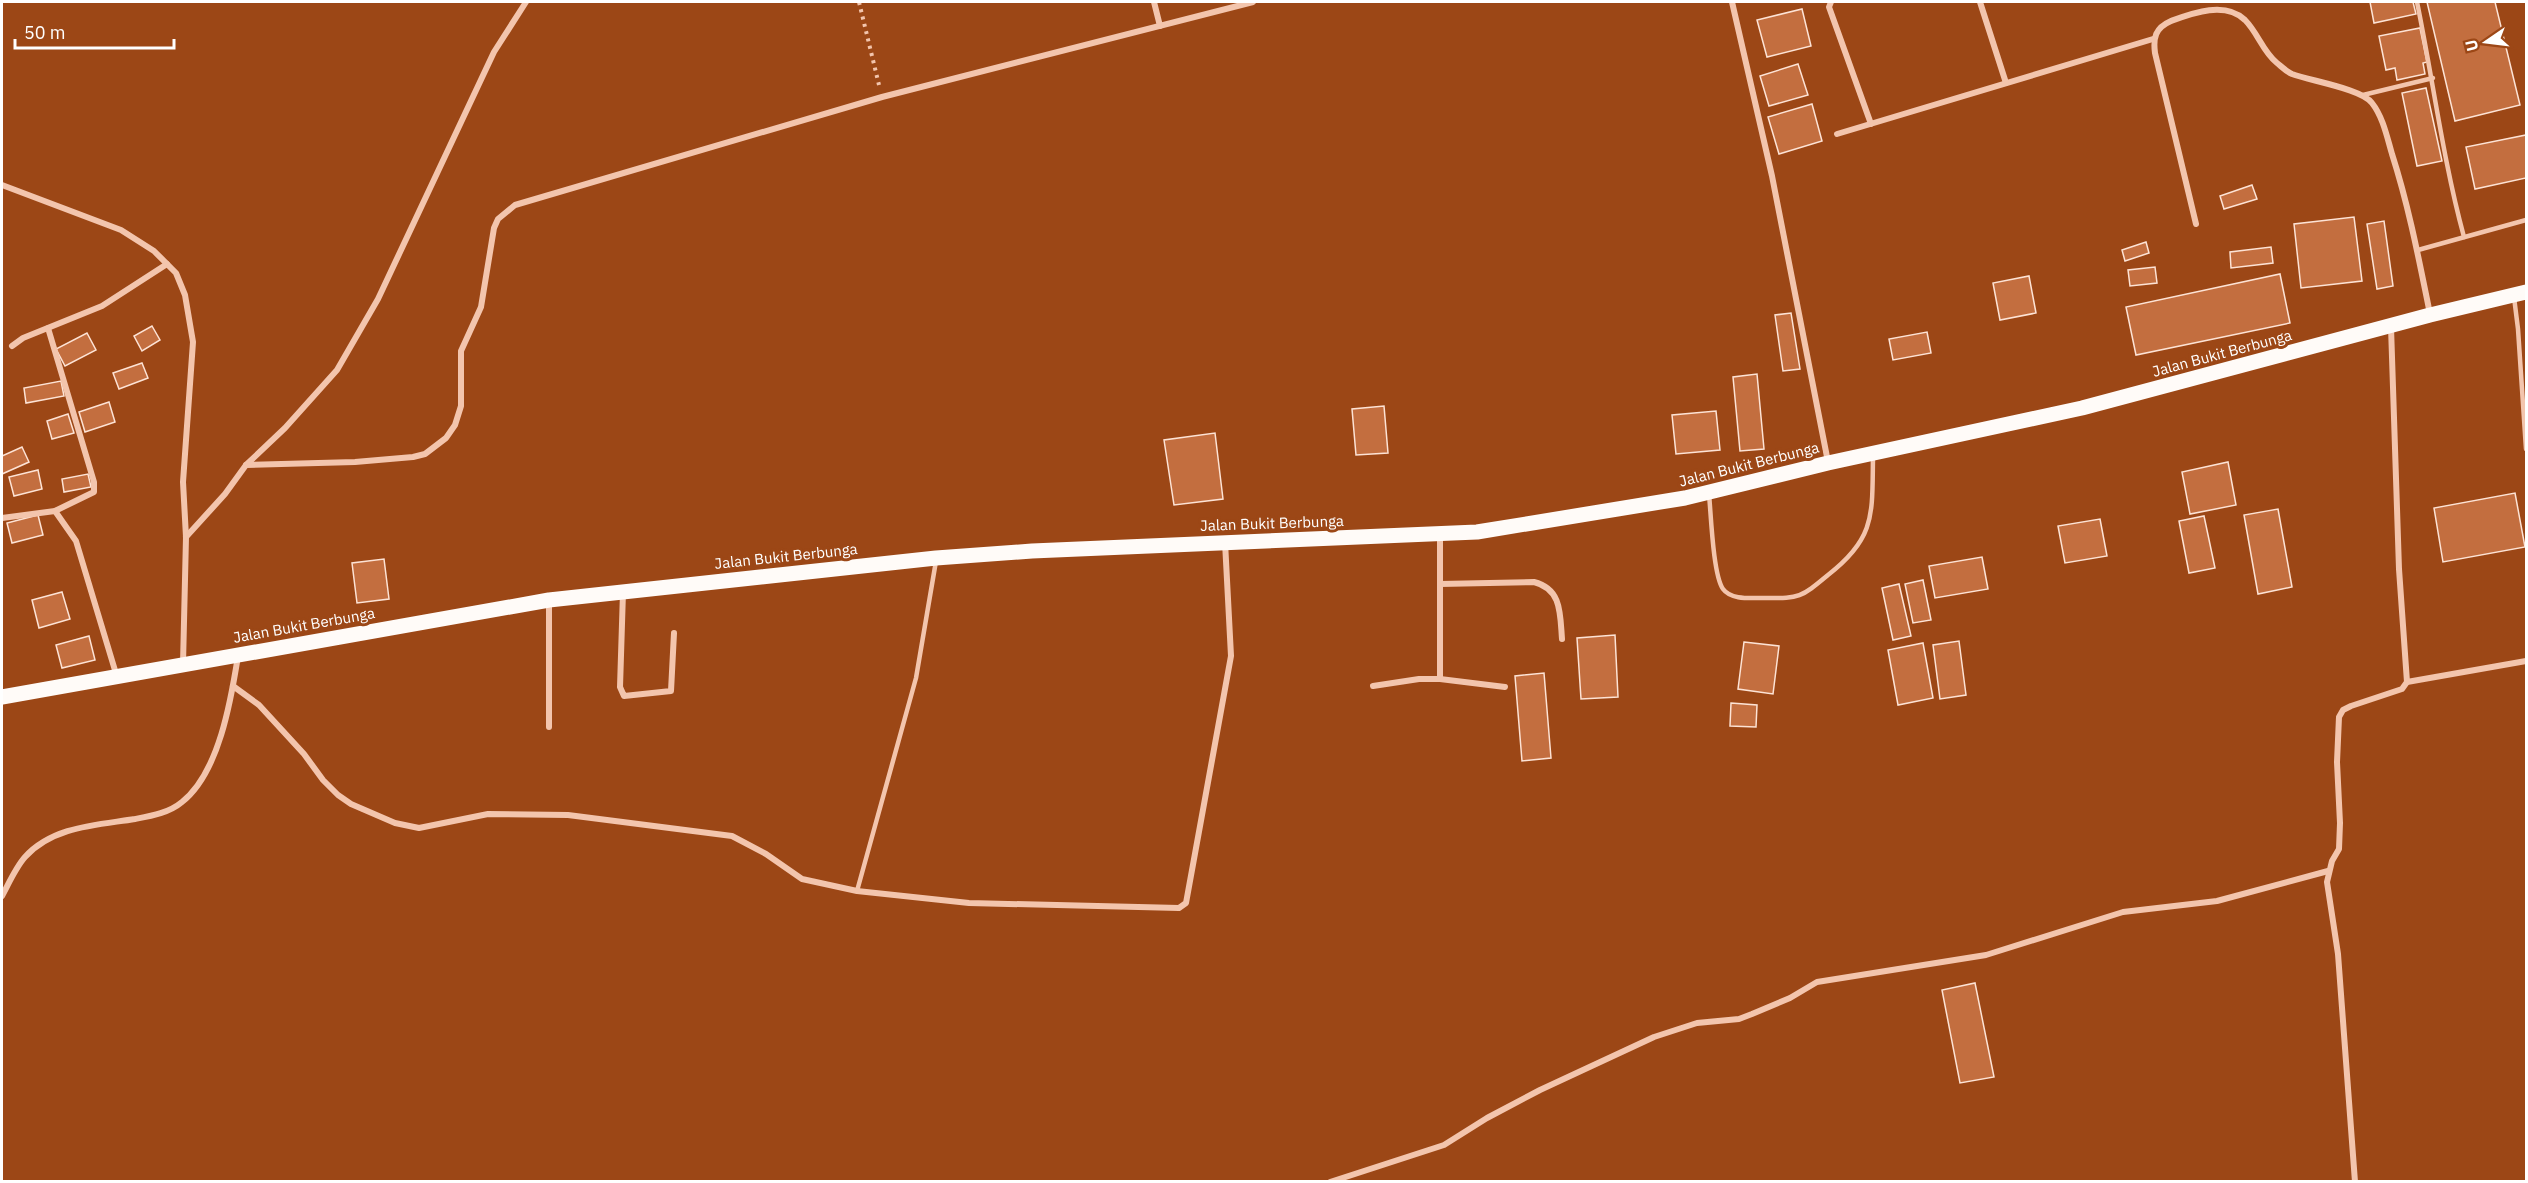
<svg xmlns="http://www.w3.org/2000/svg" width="2528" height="1183" viewBox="0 0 2528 1183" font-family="'IBM Plex Sans',sans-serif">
  <rect width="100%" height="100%" fill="#9c4716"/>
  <!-- building -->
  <g fill="#c36e3f" stroke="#fde3d5" stroke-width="1.5">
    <polygon points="2370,2 2413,2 2416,14 2374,23"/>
    <polygon points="2427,2 2495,2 2520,105 2455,121"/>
    <polygon points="1802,9 1811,46 1767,57 1757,20"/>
    <polygon points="2420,28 2427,62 2423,63 2425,74 2397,80 2395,68 2386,70 2379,36"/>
    <polygon points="1798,64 1808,95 1769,106 1760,76"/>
    <polygon points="2426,88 2442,161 2417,166 2402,93"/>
    <polygon points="1812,104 1822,141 1779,154 1768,117"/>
    <polygon points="2526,135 2526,178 2475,189 2466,147"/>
    <polygon points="2252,185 2257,199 2224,209 2220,196"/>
    <polygon points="2354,217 2362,281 2301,288 2294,224"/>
    <polygon points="2384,221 2393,286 2377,289 2367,224"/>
    <polygon points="2146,242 2149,253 2125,261 2122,250"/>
    <polygon points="2271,247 2273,263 2231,268 2230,252"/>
    <polygon points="2155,267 2157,283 2130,286 2128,270"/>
    <polygon points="2280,274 2290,323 2136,355 2126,307"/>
    <polygon points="2029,276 2036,313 2000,320 1993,283"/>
    <polygon points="1791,313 1800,369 1783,371 1775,315"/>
    <polygon points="152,326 160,340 142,351 134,336"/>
    <polygon points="1927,332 1931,353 1893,360 1889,339"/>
    <polygon points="87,333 96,350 65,366 56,349"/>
    <polygon points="142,363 148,378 119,389 113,373"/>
    <polygon points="1757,374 1764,449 1740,451 1733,377"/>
    <polygon points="61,381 64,396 26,403 24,388"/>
    <polygon points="109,402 115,422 85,432 79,412"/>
    <polygon points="1384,406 1388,453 1356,455 1352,409"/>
    <polygon points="1716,411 1720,450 1676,454 1672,415"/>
    <polygon points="68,414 74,433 52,439 47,421"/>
    <polygon points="1215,433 1223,499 1174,505 1164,440"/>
    <polygon points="22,447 29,462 2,474 2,456"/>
    <polygon points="2228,462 2236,505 2190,514 2182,472"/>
    <polygon points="38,470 42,489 14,496 9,477"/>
    <polygon points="88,474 91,487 64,492 62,479"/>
    <polygon points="2515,493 2525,547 2443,562 2434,508"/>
    <polygon points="2278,509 2292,587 2258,594 2244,515"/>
    <polygon points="38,515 43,535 12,543 7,523"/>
    <polygon points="2204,516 2215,568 2189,573 2179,521"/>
    <polygon points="2100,519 2107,556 2065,563 2058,526"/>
    <polygon points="1982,557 1988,589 1935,598 1929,566"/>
    <polygon points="384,559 389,599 357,603 352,563"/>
    <polygon points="1923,580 1931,620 1913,623 1905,584"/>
    <polygon points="1899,584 1911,636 1893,640 1882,588"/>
    <polygon points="62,592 70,619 39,628 32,600"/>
    <polygon points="1615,635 1618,697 1581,699 1577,638"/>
    <polygon points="89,636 95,660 62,668 56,645"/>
    <polygon points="1959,641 1966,695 1940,699 1933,645"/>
    <polygon points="1744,642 1779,646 1773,694 1738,689"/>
    <polygon points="1923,643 1933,698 1898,705 1888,650"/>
    <polygon points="1544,673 1551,758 1522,761 1515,676"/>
    <polygon points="1731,703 1757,705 1756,727 1730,726"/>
    <polygon points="1975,983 1994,1077 1960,1083 1942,990"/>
  </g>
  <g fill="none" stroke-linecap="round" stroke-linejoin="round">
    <!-- path -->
    <polyline stroke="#f3c5ad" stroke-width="4" stroke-dasharray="3 4.5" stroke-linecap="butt" points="859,2 879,85"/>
    <!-- service -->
    <g stroke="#f3c5ad" stroke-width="4.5">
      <path d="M2417,2c16,78 26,158 47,235"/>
      <polyline points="2363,95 2433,78"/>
      <polyline points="2418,250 2526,220"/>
      <polyline points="2514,297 2518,329 2526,449"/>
      <path d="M1709,494c2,20 4,81 14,95 8,11 27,9 39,9 38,0 37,1 66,-23 48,-37 44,-61 45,-118"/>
      <polyline points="857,891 916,678 936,561"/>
    </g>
    <!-- minor -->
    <g stroke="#f3c5ad" stroke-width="6">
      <polyline points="1154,2 1160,26"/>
      <polyline points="1732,2 1772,176 1828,462"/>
      <polyline points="1831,2 1829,7 1871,124"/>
      <polyline points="1980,2 2006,83"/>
      <polyline points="1837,134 2153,39"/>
      <polyline points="2,185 121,230 154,251 176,273 185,295 193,342 183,482 186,537 183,664"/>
      <path d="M2196,224l-41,-171c-2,-15 0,-25 16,-32 22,-8 54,-20 74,-1 13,13 18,32 32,43 5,4 10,9 15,11 19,7 70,15 80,29 11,14 15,34 20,51 17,53 27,106 38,160"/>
      <polyline points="12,346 23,338 102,306 167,264"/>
      <polyline points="246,465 355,462 413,457 425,454 446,438 455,425 461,406 461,351 481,307 494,228 498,219 515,205 882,97 1253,2"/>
      <polyline points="55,511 76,541 117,677"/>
      <polyline points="2,518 55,511 94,492 94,482 48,328"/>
      <polyline points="1440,535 1440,679"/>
      <polyline points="186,537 225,494 246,465 285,428 337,370 378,299 494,52 526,2"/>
      <path d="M1440,584l94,-2c28,7 26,32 28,57"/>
      <polyline points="623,592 620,687 624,696 671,691 674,633"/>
      <polyline points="549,602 549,727"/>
      <polyline points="2407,682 2526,661"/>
      <polyline points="233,686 259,705 304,754 323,780 338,795 351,804 395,823 419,828 488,814 568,815 732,836 766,854 802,879 857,891 969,903 1179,908 1186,903 1231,656 1225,542"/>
      <polyline points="1373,686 1419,679 1440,679 1505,687"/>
      <path d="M2,896c7,-13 14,-29 23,-39 28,-31 73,-32 110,-38 16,-3 34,-6 47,-17 37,-29 49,-102 56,-146"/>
      <polyline points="1330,1182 1444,1145 1487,1118 1540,1090 1654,1037 1697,1023 1739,1019 1752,1014 1790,998 1817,982 1986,955 2123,912 2217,901 2328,871"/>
      <polyline points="2355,1182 2338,954 2327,882 2332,861 2339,849 2340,823 2337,762 2339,717 2343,710 2351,706 2402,689 2407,682 2399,569 2391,327"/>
    </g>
    <!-- primary -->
    <polyline stroke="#fffbf8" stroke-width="15" points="2,697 549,600 936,558 1032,551 1477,532 1685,498 1828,463 2082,408 2430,315 2526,292"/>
  </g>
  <g text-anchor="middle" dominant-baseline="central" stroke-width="6" stroke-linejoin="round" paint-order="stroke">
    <!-- street labels -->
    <g font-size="15" fill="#fff" stroke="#9c4716">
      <text transform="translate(2222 353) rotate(-15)">Jalan Bukit Berbunga</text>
      <text transform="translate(1749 464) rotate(-14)">Jalan Bukit Berbunga</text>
      <text transform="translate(1272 523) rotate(-2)">Jalan Bukit Berbunga</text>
      <text transform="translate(786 556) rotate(-6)">Jalan Bukit Berbunga</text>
      <text transform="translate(304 625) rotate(-10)">Jalan Bukit Berbunga</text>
    </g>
  </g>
  <!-- border -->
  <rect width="2528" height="1183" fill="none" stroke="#ffffff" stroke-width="6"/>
  <!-- north arrow -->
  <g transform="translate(2486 42) rotate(256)" stroke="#9c4716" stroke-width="4.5" paint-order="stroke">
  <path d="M0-4.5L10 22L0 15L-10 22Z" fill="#ffffff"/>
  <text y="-9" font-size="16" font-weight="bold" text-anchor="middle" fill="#ffffff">U</text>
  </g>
  <!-- scale -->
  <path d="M15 39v9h159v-9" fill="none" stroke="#ffffff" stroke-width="3"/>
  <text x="24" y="39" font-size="18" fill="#ffffff" stroke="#9c4716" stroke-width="4.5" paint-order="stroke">50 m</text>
</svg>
